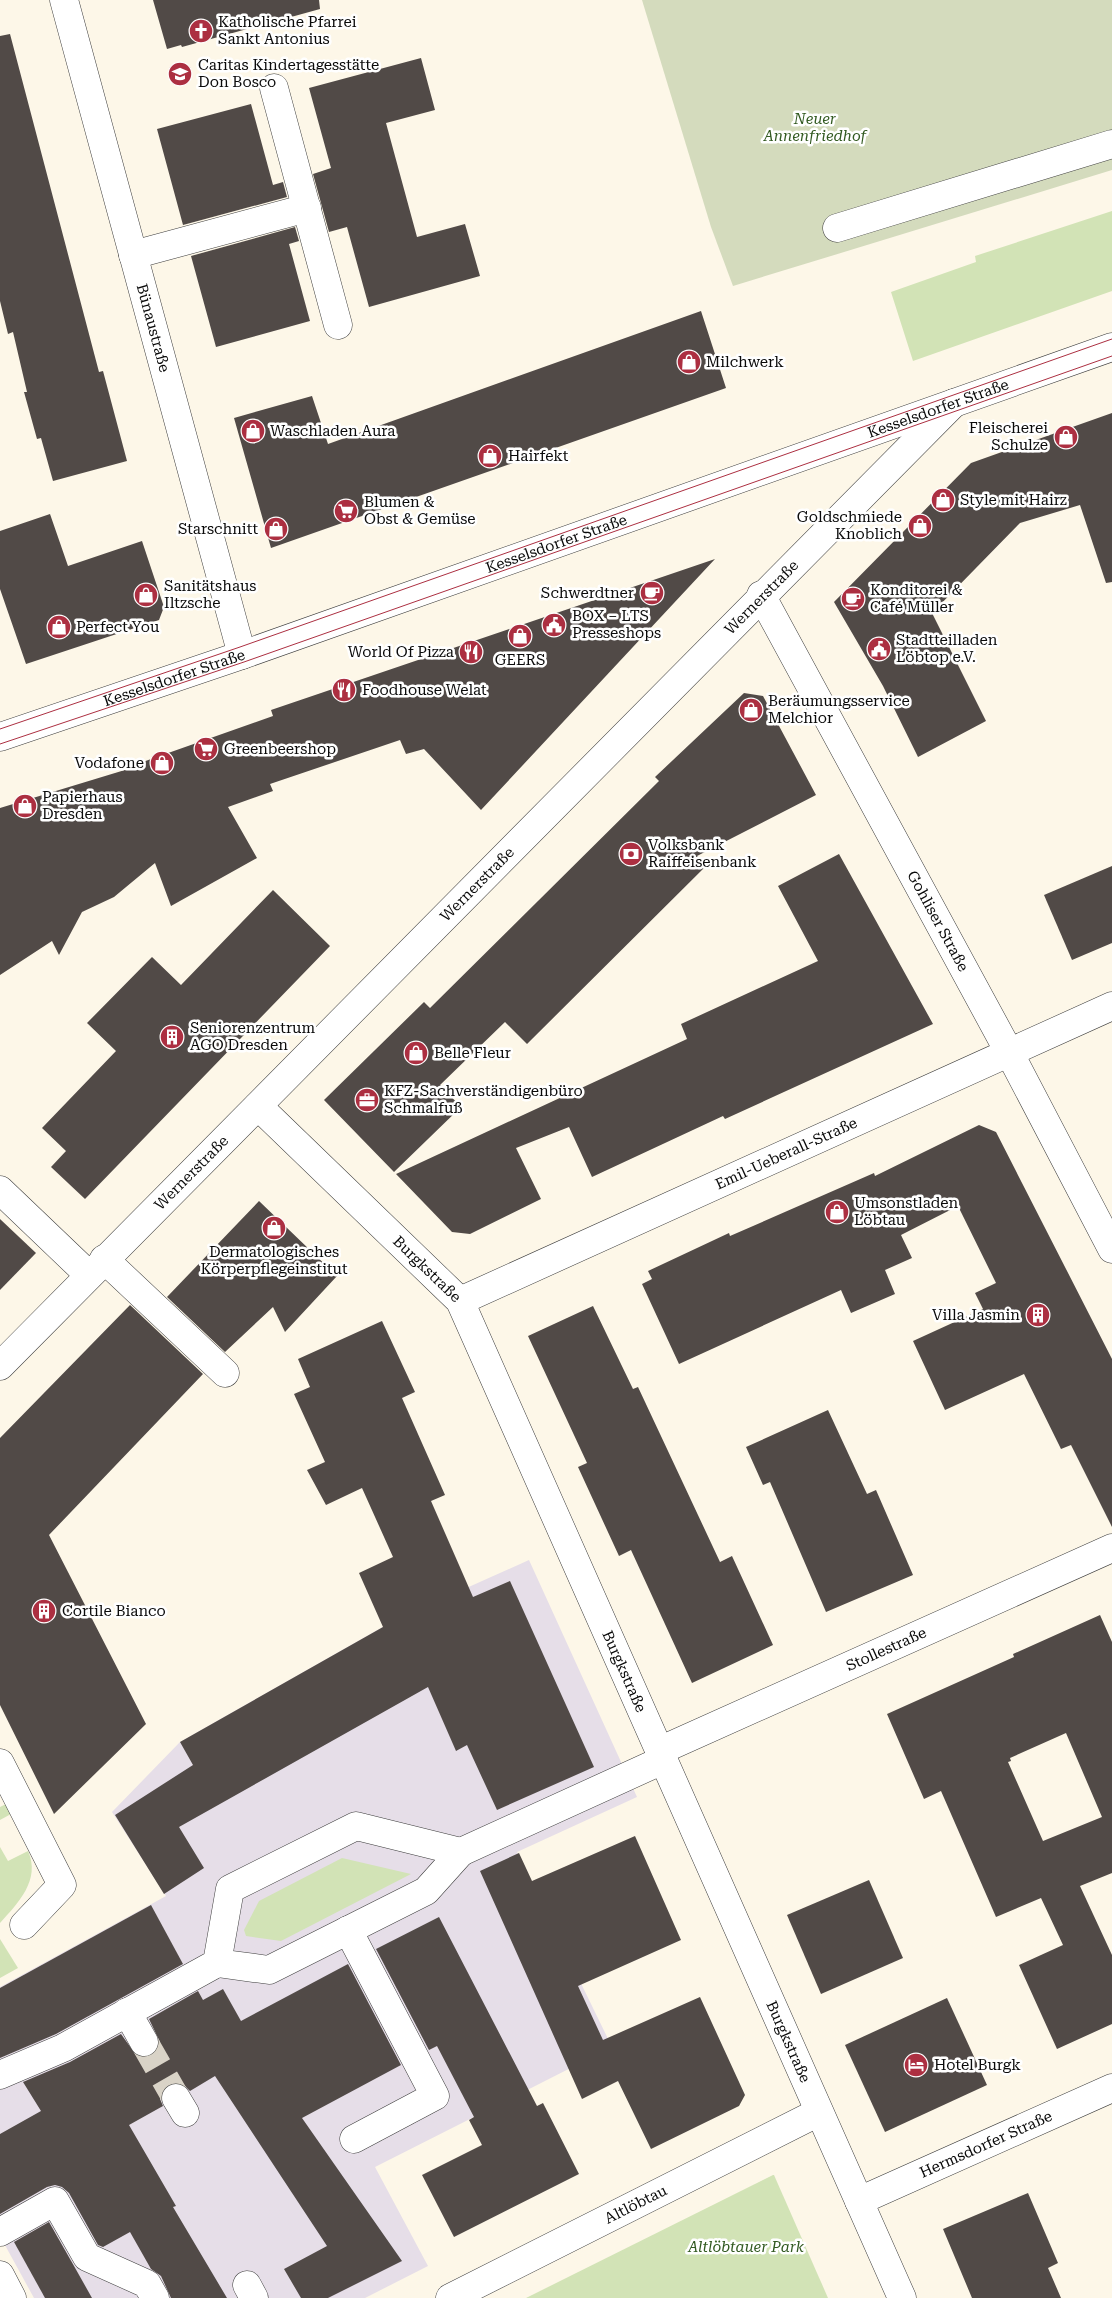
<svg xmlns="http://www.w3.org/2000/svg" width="1112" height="2298" viewBox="0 0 1112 2298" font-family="'Roboto Serif',serif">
  <rect width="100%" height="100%" fill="#fdf7e8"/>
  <!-- industrial -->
  <polygon fill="#e6dee8" points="529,1560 637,1797 517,1852 612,2047 375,2167 428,2266 365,2298 34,2298 0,2236 0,1987 166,1896 112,1812 180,1742 395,1620"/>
  <!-- green -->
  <g fill="#d2e3b6">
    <polygon points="1112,211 1112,291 913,361 891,292 976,262 975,256"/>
    <polygon points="6,1804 11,1814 0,1820 0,1807"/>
    <path d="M0,1847l8,14 20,-10c13,29 -10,52 -28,72z"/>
    <polygon points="342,1858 411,1874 281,1941 246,1936 244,1930 259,1901"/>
    <polygon points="0,1939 18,1968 0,1978"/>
    <polygon points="774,2175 828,2298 526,2298 773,2175"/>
  </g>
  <!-- cemetery -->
  <polygon fill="#d4dbbd" points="642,0 1112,0 1112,170 733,286 711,227"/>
  <!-- building -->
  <g fill="#514a47" fill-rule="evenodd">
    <polygon points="153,0 319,0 320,9 182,47 181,45 167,49"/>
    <polygon points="10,34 99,372 103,371 127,461 53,481 41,438 37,439 24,392 27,392 13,332 8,334 0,301 0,36"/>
    <polygon points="421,58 435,110 386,123 417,237 465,224 480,276 369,307 347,227 329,232 313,174 331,168 309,88"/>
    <polygon points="251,104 273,185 283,182 287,197 183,225 157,129"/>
    <polygon points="295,227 299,241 289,244 310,321 216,347 191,256"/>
    <polygon points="701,311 726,388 271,548 234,418 312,396 328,444"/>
    <polygon points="1112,413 1112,582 1106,583 1080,505 1020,523 932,613 986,721 918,757 883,686 834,602 971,463"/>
    <polygon points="50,514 68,566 142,541 164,607 159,620 26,664 0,589 0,531"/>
    <polygon points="715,559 481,810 424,749 406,754 400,740 270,784 273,791 228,807 257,858 171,906 155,863 114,897 82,912 59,955 52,941 0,975 0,808 138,766 137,764 273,716 271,710"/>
    <polygon points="744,693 763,696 816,795 697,856 706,866 527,1044 505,1022 440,1085 461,1107 394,1172 324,1100 424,1002 430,1008 659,781 655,777"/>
    <polygon points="839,854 933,1024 725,1119 723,1116 592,1177 569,1127 516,1148 541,1199 470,1234 452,1232 396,1174 687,1039 681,1024 818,961 778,886"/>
    <polygon points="1112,866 1112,943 1072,960 1044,895"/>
    <polygon points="273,890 330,946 85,1199 51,1167 66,1151 42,1128 116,1051 87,1023 152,957 181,985"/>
    <polygon points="979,1125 996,1132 1112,1359 1112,1527 1071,1445 1061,1449 1024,1374 945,1410 913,1341 983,1309 975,1293 996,1283 958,1206 901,1235 912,1258 885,1270 895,1294 851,1313 841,1290 679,1364 642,1284 652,1279 648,1271 729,1233 730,1236 874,1173 875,1176"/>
    <polygon points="259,1201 337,1276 285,1332 273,1307 225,1352 167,1297"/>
    <polygon points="0,1219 36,1253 0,1290"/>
    <polygon points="130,1305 203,1374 49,1535 146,1724 54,1814 0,1705 0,1438"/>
    <polygon points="593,1306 633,1389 638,1387 720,1562 732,1556 773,1645 692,1683 631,1550 619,1556 578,1467 587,1463 528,1336"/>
    <polygon points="382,1321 415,1392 402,1398 445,1495 431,1501 473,1597 510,1581 594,1767 497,1810 467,1745 456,1751 428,1687 179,1827 204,1868 164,1894 115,1815 193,1765 180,1742 383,1627 359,1573 393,1557 362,1488 326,1505 307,1470 325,1462 294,1394 310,1387 298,1359"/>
    <polygon points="828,1410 867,1494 876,1490 913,1575 826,1612 770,1482 763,1485 746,1447"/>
    <path d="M1100,1615l12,27v231l-32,13 32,69v69l-55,25 -38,-84 44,-20 -22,-47 -45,19 -55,-126 -17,8 -37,-85 127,-57 -1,-3zM1066,1733l36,84 -59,24 -35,-79 3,-1 -1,-3z"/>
    <polygon points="635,1836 681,1940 578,1986 603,2040 700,1997 745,2095 739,2106 651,2149 618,2081 582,2099 480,1871 519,1853 532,1881"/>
    <polygon points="869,1880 903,1958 821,1994 787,1915"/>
    <polygon points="151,1905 183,1964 56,2034 0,2058 0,1988"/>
    <polygon points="439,1917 537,2106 543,2103 579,2174 454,2237 422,2175 482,2145 469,2120 474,2117 437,2046 429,2050 376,1949"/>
    <polygon points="348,1964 401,2065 302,2118 402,2261 328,2298 301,2298 284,2269 327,2246 215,2076 190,2091 183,2084 175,2082 168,2084 162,2091 160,2099 163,2106 129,2125 176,2206 173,2207 227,2298 171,2298 161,2276 151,2269 130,2232 103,2247 98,2245 69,2193 62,2187 55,2185 47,2187 0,2214 0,2134 41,2111 23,2082 70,2062 121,2034 136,2055 143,2058 151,2056 158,2049 160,2042 149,2019 198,1991 203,2000 223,1989 241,2021"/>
    <polygon points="947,1998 987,2085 885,2132 845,2045"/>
    <polygon points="1028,2193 1058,2263 1048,2268 1061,2298 972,2298 943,2229"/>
    <polygon points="49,2222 74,2266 92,2298 45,2298 14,2242"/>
  </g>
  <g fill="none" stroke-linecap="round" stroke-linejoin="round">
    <!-- minor-tunnel -->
    <polyline stroke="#d9d3c7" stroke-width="28" stroke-dasharray="28 14" stroke-linecap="butt" points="144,2042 176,2098"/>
    <!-- minor casing -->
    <g stroke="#3d3d3d" stroke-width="29">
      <g id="minor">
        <path id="s1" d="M64,0l178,655"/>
        <polyline points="274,88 338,325"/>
        <polyline points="837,228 1112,144"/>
        <polyline points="133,255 307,208"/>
        <path id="s2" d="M761,595l248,457 103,197"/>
        <path id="s3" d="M0,737l242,-82 870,-308"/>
        <path id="s4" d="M258,1106l202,195 442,997"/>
        <polyline points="0,1190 89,1275"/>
        <polyline points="104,1259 225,1373"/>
        <path id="s5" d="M460,1301l652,-295"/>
        <path id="s6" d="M0,1366l954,-963"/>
        <path id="s7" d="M659,1751l453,-203"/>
        <polyline points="0,1763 62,1885 24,1925"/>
        <polyline points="348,1930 435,2096 354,2139"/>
        <polyline points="217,1963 269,1970 426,1891 461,1852"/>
        <polyline points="127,2012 144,2042"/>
        <polyline points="0,2075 63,2048 217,1963 230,1889 356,1826 461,1852 663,1760"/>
        <polyline points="176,2098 185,2113"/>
        <path id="s8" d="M859,2201l253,-113"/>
        <polyline points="0,2232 55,2201 87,2257 147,2284 155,2298"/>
        <polyline points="0,2275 12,2298"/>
        <polyline points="247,2285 254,2298"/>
        <path id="s9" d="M450,2298l369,-186"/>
      </g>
    </g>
    <!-- minor -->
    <use href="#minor" stroke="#fff" stroke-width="28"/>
    <!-- tram -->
    <g stroke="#ac2f41" stroke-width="1">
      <polyline points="0,729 240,647 1112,339"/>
      <polyline points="0,744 244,662 1112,356"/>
    </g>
  </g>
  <!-- icons -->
  <defs>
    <g id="church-disc" transform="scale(1.25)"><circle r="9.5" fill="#ac2f41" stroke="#fff"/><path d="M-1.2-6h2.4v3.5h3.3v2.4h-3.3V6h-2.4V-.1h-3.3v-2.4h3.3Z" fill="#fff"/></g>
    <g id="school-disc" transform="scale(1.25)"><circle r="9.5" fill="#ac2f41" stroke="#fff"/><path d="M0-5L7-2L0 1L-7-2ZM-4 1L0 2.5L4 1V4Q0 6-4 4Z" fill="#fff"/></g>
    <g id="shop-disc" transform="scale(1.25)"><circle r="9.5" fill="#ac2f41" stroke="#fff"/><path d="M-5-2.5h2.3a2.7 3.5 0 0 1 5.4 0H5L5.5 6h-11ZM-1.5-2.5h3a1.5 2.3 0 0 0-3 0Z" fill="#fff"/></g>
    <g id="supermarket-disc" transform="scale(1.25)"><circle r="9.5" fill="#ac2f41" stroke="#fff"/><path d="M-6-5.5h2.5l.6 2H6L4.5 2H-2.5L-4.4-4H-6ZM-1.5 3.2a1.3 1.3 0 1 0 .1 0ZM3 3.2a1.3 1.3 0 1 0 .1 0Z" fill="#fff"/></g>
    <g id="cafe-disc" transform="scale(1.25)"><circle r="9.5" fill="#ac2f41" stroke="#fff"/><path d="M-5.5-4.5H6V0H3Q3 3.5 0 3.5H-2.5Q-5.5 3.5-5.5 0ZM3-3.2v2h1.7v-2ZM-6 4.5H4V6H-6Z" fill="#fff"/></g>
    <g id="civic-disc" transform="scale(1.25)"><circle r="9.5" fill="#ac2f41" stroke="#fff"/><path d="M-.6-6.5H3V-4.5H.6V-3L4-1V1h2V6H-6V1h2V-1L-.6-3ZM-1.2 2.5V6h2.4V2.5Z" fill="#fff"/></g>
    <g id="restaurant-disc" transform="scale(1.25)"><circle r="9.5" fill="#ac2f41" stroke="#fff"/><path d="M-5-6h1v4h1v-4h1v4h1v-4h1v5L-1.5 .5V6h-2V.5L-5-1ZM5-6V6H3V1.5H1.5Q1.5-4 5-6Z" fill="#fff"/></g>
    <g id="bank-disc" transform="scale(1.25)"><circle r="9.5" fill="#ac2f41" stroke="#fff"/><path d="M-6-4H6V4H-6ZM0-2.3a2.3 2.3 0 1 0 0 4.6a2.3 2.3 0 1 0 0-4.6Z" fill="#fff"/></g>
    <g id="building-disc" transform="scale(1.25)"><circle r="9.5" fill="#ac2f41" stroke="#fff"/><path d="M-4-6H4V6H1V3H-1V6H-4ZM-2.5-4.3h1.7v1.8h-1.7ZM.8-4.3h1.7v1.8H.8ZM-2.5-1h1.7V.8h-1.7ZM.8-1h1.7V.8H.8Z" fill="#fff"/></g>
    <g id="office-disc" transform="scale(1.25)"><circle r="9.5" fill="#ac2f41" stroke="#fff"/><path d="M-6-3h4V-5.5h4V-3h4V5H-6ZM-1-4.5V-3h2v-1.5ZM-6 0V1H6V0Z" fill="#fff"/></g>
    <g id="hotel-disc" transform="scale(1.25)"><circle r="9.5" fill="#ac2f41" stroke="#fff"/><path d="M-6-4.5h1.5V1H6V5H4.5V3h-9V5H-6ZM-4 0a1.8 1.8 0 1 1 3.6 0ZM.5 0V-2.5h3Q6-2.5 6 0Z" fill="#fff"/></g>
  </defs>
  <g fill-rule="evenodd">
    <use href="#church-disc" x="201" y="31"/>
    <use href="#school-disc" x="180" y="74"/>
    <use href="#shop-disc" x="689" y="362"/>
    <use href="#shop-disc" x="253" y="431"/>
    <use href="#shop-disc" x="1066" y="437"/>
    <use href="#shop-disc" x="490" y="456"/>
    <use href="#shop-disc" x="943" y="500"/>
    <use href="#supermarket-disc" x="346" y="511"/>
    <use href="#shop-disc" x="920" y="526"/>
    <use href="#shop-disc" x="276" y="529"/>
    <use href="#cafe-disc" x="652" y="593"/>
    <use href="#shop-disc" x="146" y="595"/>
    <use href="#cafe-disc" x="853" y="599"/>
    <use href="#civic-disc" x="554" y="625"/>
    <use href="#shop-disc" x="59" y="627"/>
    <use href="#shop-disc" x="520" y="636"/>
    <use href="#civic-disc" x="879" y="649"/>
    <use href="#restaurant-disc" x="471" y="652"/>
    <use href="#restaurant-disc" x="344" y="690"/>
    <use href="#shop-disc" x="751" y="710"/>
    <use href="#supermarket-disc" x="206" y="749"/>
    <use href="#shop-disc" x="162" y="763"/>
    <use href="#shop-disc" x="25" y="806"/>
    <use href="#bank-disc" x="631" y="854"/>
    <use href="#building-disc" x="172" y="1037"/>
    <use href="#shop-disc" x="416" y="1053"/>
    <use href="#office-disc" x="367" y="1100"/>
    <use href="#shop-disc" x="837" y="1212"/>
    <use href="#shop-disc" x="274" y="1228"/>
    <use href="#building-disc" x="1038" y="1315"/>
    <use href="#building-disc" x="44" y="1611"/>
    <use href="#hotel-disc" x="916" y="2065"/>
  </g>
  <g text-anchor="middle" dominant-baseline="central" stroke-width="5" stroke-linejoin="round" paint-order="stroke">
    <!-- poi labels -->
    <g font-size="15" fill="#0a0a0a" stroke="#fff" text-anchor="start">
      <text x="218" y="22">Katholische Pfarrei<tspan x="218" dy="17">Sankt Antonius</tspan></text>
      <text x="198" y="65">Caritas Kindertagesstätte<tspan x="198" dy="17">Don Bosco</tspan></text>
      <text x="706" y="362">Milchwerk</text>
      <text x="1048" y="428" text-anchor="end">Fleischerei<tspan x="1048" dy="17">Schulze</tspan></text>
      <text x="270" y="431">Waschladen Aura</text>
      <text x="508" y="456">Hairfekt</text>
      <text x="960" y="500">Style mit Hairz</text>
      <text x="364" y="502">Blumen &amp;<tspan x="364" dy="17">Obst &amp; Gemüse</tspan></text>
      <text x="902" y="517" text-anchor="end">Goldschmiede<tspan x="902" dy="17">Knoblich</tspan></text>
      <text x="258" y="529" text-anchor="end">Starschnitt</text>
      <text x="164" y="586">Sanitätshaus<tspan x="164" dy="17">Iltzsche</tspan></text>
      <text x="870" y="590">Konditorei &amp;<tspan x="870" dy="17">Café Müller</tspan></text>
      <text x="634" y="593" text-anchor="end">Schwerdtner</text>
      <text x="572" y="616">BOX – LTS<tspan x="572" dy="17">Presseshops</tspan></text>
      <text x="76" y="627">Perfect You</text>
      <text x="896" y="640">Stadtteilladen<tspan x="896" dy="17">Löbtop e.V.</tspan></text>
      <text x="454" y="652" text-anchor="end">World Of Pizza</text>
      <text x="520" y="660" text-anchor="middle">GEERS</text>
      <text x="362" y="690">Foodhouse Welat</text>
      <text x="768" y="701">Beräumungsservice<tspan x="768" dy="17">Melchior</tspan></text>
      <text x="224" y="749">Greenbeershop</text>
      <text x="144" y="763" text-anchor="end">Vodafone</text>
      <text x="42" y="797">Papierhaus<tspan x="42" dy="17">Dresden</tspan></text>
      <text x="648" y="845">Volksbank<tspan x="648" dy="17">Raiffeisenbank</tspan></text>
      <text x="190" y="1028">Seniorenzentrum<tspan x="190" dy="17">AGO Dresden</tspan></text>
      <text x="434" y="1053">Belle Fleur</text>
      <text x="384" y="1091">KFZ-Sachverständigenbüro<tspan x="384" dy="17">Schmalfuß</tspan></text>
      <text x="854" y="1203">Umsonstladen<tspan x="854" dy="17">Löbtau</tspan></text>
      <text x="274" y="1252" text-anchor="middle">Dermatologisches<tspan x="274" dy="17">Körperpflegeinstitut</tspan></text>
      <text x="1020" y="1315" text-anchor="end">Villa Jasmin</text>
      <text x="62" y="1611">Cortile Bianco</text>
      <text x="934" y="2065">Hotel Burgk</text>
    </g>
    <!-- park labels -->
    <g font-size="15" font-style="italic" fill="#325a21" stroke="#fff">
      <text x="815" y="119">Neuer<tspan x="815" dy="17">Annenfriedhof</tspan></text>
      <text x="746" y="2247">Altlöbtauer Park</text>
    </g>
    <!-- street labels -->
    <g font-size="15" fill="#0a0a0a" stroke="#fff">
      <text stroke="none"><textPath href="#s1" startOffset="340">Bünaustraße</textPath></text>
      <text stroke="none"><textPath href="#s3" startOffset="994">Kesselsdorfer Straße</textPath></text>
      <text stroke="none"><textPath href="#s3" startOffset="589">Kesselsdorfer Straße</textPath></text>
      <text stroke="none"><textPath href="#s6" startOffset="1082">Wernerstraße</textPath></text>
      <text stroke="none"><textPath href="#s3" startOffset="184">Kesselsdorfer Straße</textPath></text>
      <text stroke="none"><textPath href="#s6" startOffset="678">Wernerstraße</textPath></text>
      <text stroke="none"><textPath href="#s2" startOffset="371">Gohliser Straße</textPath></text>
      <text stroke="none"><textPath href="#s5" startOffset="358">Emil-Ueberall-Straße</textPath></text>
      <text stroke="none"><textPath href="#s6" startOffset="272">Wernerstraße</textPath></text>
      <text stroke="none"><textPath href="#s4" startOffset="235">Burgkstraße</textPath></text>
      <text stroke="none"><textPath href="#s7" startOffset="249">Stollestraße</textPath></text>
      <text stroke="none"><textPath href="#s4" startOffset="686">Burgkstraße</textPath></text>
      <text stroke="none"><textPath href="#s4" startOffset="1091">Burgkstraße</textPath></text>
      <text stroke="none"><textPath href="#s8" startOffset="139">Hermsdorfer Straße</textPath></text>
      <text stroke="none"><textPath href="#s9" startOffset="208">Altlöbtau</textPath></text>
    </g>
  </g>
</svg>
